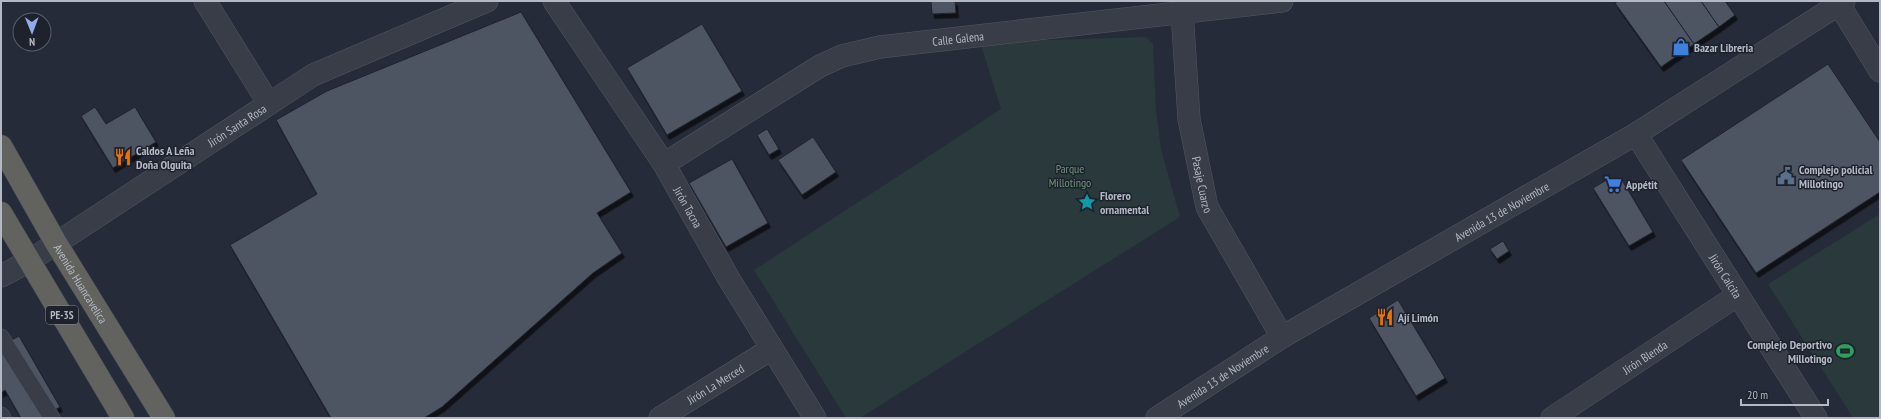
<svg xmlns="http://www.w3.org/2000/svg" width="1881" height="419" viewBox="0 0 1881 419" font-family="'PT Sans Narrow',sans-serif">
  <defs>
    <filter id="shadow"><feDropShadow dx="2.5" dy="4.5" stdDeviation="0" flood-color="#0009"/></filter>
  </defs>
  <rect width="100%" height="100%" fill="#252b38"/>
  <!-- green -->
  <g fill="#29393c">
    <polygon points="1146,37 1153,44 1156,110 1161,149 1180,217 860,418 846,418 754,270 1001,109 980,42"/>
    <polygon points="1880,214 1880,418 1853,418 1768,284"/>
  </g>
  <!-- building -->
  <g fill="#4d5563" stroke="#1f242f" filter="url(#shadow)">
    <polygon points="931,1 955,1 956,13 932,14"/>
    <polygon points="1618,1 1664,1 1694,44 1661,67 1615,3"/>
    <polygon points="1664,1 1701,1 1719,27 1694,44"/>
    <polygon points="1701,1 1725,1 1735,15 1719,27"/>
    <polygon points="521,12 631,192 597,213 622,253 593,273 442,407 424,418 331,418 230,245 317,194 276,120 327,91"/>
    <polygon points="702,24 742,91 667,135 627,68"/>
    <polygon points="1828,64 1880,142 1880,192 1756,273 1681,160"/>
    <polygon points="95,107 106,124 135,107 156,142 113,168 81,116"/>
    <polygon points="767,129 779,149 769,155 757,135"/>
    <polygon points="813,137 836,172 802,195 778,160"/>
    <polygon points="732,159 768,223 726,247 689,183"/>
    <polygon points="1610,178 1622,180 1653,232 1629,246 1593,188"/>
    <polygon points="1503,241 1509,251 1497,259 1490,249"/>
    <polygon points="1398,300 1445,378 1416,396 1369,318"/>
    <polygon points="19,336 60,407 40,418 21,418 5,390 1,393 1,346"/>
  </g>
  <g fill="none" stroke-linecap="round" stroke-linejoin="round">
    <!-- service casing -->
    <g stroke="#535863" stroke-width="17">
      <g id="service">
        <polyline points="1,337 52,418"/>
        <polyline points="1,415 3,418"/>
      </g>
    </g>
    <!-- minor casing -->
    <g stroke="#535863" stroke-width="23">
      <g id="minor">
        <polyline points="205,1 269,104"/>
        <path id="s1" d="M554,1l110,163 65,115 86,139"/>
        <polyline points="1837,1 1880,71"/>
        <path id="s2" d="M1182,12l7,107 18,88 75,130"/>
        <path id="s3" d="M1636,134l180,284"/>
        <path id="s4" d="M664,164l156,-98 22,-10 38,-9 402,-46"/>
        <path id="s5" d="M1,276l28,-15 284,-186 174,-74"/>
        <path id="s6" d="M660,418l111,-69"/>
        <path id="s7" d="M1157,418l125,-81 354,-203 208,-133"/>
        <path id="s8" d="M1552,418l186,-123"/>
      </g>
    </g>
    <!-- trunk casing -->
    <g stroke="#434853" stroke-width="23">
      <g id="trunk">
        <path id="s9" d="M1,146l55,97 108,175"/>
        <polyline points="1,213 123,418"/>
      </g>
    </g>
    <!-- service -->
    <use href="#service" stroke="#383d48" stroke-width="16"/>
    <!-- minor -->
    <use href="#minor" stroke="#383d48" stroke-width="22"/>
    <!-- trunk -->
    <use href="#trunk" stroke="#62625f" stroke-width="22"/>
  </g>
  <!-- icons -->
  <defs>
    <g id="shop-bare" transform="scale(1.38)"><path d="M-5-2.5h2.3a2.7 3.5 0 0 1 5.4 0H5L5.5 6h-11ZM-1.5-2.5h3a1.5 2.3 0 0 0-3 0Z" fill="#3f7fe0" stroke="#1d222d" stroke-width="2.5" paint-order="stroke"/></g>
    <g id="restaurant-bare" transform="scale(1.38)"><path d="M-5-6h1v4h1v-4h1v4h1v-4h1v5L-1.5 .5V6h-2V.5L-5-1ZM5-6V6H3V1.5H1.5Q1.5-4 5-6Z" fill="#e8710a" stroke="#1d222d" stroke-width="2.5" paint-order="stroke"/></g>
    <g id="civic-bare" transform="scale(1.38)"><path d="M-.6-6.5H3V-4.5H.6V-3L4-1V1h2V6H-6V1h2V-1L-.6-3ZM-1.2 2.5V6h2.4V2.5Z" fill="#5c6f8a" stroke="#1d222d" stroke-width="2.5" paint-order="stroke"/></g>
    <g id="supermarket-bare" transform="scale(1.38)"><path d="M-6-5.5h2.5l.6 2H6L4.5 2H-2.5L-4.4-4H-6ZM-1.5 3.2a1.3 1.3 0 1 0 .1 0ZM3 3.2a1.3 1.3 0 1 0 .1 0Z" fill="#3f7fe0" stroke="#1d222d" stroke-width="2.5" paint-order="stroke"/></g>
    <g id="sight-bare" transform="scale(1.38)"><path d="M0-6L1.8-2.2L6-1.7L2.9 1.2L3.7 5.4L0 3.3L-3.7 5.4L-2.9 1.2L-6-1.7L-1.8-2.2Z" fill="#0f9aa8" stroke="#1d222d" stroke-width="2.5" paint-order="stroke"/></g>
    <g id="stadium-bare" transform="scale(1.38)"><path d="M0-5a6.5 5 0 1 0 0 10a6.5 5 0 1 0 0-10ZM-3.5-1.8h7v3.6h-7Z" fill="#2e9e5b" stroke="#1d222d" stroke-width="2.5" paint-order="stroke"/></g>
  </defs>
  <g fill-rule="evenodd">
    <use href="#shop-bare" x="1681" y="47"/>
    <use href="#restaurant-bare" x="123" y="157"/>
    <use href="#civic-bare" x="1786" y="176"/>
    <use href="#supermarket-bare" x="1613" y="184"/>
    <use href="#sight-bare" x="1087" y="202"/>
    <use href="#restaurant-bare" x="1385" y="317"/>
    <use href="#stadium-bare" x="1845" y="351"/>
  </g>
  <g text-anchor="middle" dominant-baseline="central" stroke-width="3" stroke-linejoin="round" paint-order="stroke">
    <!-- shield labels -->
    <rect fill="#1d222d" stroke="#868b97" stroke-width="1" x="46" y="306" width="32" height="18" rx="3"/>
    <g font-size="11" font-weight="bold" fill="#b3b8c4">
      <text x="62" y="315">PE-3S</text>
    </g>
    <!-- street labels -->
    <g font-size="12" fill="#b3b8c4" stroke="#1d222d">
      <text stroke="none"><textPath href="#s4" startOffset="326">Calle Galena</textPath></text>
      <text stroke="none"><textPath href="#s5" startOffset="280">Jirón Santa Rosa</textPath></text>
      <text stroke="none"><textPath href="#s2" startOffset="174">Pasaje Cuarzo</textPath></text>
      <text stroke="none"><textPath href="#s1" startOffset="246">Jirón Tacna</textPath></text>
      <text stroke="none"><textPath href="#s7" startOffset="402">Avenida 13 de Noviembre</textPath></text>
      <text stroke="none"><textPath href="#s3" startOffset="168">Jirón Calcita</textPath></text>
      <text stroke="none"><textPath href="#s9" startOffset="159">Avenida Huancavelica</textPath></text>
      <text stroke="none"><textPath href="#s8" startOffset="111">Jirón Blenda</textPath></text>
      <text stroke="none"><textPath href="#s7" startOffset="78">Avenida 13 de Noviembre</textPath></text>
      <text stroke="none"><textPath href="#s6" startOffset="65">Jirón La Merced</textPath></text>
    </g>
    <!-- poi labels -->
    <g font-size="12" font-weight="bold" fill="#b3b8c4" stroke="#1d222d" text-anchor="start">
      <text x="1694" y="47">Bazar Libreria</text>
      <text x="136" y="150">Caldos A Leña<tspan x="136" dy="14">Doña Olguita</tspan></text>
      <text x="1799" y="169">Complejo policial<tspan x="1799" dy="14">Millotingo</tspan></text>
      <text x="1626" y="184">Appétit</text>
      <text x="1100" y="195">Florero<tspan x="1100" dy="14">ornamental</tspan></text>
      <text x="1398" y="317">Ají Limón</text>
      <text x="1832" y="344" text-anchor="end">Complejo Deportivo<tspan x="1832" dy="14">Millotingo</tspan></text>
    </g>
    <!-- park labels -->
    <g font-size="12" fill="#6d9379" stroke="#1d222d">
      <text x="1070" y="168">Parque<tspan x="1070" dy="14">Millotingo</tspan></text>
    </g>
  </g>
  <!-- border -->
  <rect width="1881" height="419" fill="none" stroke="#b3b8c4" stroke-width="4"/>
  <!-- north arrow -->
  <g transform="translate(32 32) rotate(179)"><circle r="19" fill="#1d222d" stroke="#595e69"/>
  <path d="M0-3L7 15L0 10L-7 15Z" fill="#91abeb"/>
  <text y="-6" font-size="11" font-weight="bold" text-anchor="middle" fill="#b3b8c4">N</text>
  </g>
  <!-- scale -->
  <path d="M1741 399v6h87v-6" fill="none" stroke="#b3b8c4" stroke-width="2"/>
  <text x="1747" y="399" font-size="12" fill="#b3b8c4" stroke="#1d222d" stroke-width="3" paint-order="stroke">20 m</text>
</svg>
